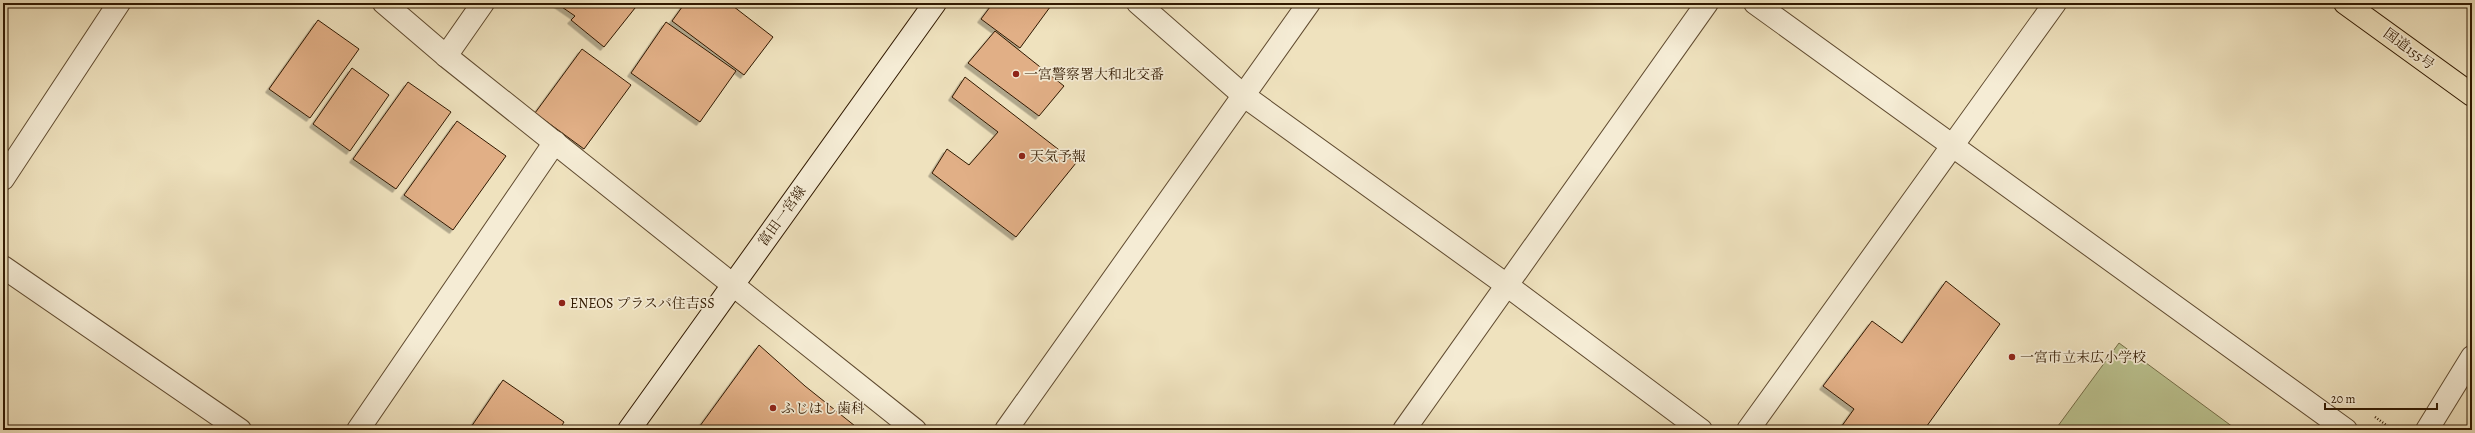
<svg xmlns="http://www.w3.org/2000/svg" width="2475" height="433" viewBox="0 0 2475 433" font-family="Alegreya,'Noto Serif JP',serif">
  <defs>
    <filter id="shadow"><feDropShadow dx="-3.5" dy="3.5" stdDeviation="0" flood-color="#0004"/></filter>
  </defs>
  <rect width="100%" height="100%" fill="#efe2be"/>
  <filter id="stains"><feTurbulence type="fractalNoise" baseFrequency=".005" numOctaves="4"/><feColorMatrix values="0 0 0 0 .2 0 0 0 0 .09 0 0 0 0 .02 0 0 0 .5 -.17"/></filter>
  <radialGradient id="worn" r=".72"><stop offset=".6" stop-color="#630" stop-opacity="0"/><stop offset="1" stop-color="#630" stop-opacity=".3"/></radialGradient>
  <!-- green -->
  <polygon fill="#bbc390" stroke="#766e48" points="2119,343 2237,430 2055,430"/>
  <!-- building -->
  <g fill="#e1af86" stroke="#311901" filter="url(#shadow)">
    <polygon points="556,3 639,3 604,47 571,20 575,16"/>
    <polygon points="685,3 729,3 773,37 744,75 672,21"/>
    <polygon points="993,3 1053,3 1020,48 981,19"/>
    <polygon points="318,20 359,49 310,118 269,89"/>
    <polygon points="666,22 736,71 700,122 631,73"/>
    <polygon points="995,31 1064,86 1039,116 968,63"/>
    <polygon points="582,49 631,85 584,149 535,113"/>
    <polygon points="352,68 389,95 350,151 313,124"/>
    <polygon points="965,77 1076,163 1016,237 932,173 947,149 969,165 998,132 952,97"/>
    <polygon points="408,82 451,112 396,189 353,159"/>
    <polygon points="457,121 506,156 453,230 404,195"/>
    <polygon points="1946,281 2000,324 1924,430 1839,430 1854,409 1823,386 1872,321 1902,343"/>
    <polygon points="759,345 805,386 860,430 697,430"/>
    <polygon points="503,380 564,422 559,430 469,430"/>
  </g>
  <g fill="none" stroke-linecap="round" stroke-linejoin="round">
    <!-- street casing -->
    <g stroke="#604b30" stroke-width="24">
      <g id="street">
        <polyline points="384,3 446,56 915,430"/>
        <polyline points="1138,3 1243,95 1508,286 1701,430"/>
        <polyline points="1755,3 2346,430"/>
        <polyline points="446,56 483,3"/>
        <polyline points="3,179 119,3"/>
        <polyline points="3,267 240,430"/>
        <polyline points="358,430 555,142"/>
        <polyline points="1006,430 1309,3"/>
        <polyline points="1404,430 1707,3"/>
        <polyline points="1748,430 2055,3"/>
        <polyline points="2427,430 2472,357"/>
      </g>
    </g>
    <!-- secondary casing -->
    <g stroke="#311901" stroke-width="24">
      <polyline id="secondary" points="629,430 935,3"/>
    </g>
    <!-- highway casing -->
    <g stroke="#311901" stroke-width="24">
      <polyline id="highway" points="2345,3 2472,95"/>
    </g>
    <!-- path -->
    <polyline stroke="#311901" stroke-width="2.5" stroke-dasharray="1 2" stroke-linecap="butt" points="2375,417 2393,430"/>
    <!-- street -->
    <use href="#street" stroke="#f5ecd5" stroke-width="22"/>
    <!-- secondary -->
    <use href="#secondary" stroke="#f5ecd5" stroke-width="22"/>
    <!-- highway -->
    <use href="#highway" stroke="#efe2be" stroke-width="22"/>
  </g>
  <!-- markers -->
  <g fill="#8f2418" stroke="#f5ecd5" stroke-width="1.5">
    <circle cx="1016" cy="74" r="4"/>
    <circle cx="1022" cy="156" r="4"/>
    <circle cx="562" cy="303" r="4"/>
    <circle cx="2012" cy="357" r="4"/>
    <circle cx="773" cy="408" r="4"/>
  </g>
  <g text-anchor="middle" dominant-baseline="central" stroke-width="3.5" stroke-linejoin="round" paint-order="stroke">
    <!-- street labels -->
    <g font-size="14" fill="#311901" stroke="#f5ecd5">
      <text transform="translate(2409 49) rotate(36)">国道155号</text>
      <text transform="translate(782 216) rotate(-54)">富田一宮線</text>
    </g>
    <!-- poi labels -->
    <g font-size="14" fill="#311901" stroke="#f5ecd5" text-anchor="start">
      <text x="1024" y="74">一宮警察署大和北交番</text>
      <text x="1030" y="156">天気予報</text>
      <text x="570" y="303">ENEOS プラスパ住吉SS</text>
      <text x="2020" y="357">一宮市立末広小学校</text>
      <text x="781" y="408">ふじはし歯科</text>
    </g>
  </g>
  <!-- margin -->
  <rect width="2475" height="433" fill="none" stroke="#efe2be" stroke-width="16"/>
  <rect x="4" y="4" width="2467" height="425" fill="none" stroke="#311901" stroke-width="2"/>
  <rect x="8" y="8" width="2459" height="417" fill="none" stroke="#311901"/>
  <!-- scale -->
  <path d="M2325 403v6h112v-6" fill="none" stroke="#311901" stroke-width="2"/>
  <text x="2331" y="403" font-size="12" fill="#311901" stroke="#f5ecd5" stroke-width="3" paint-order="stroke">20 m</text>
  <rect width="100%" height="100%" filter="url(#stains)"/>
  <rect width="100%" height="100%" fill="url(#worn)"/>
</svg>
